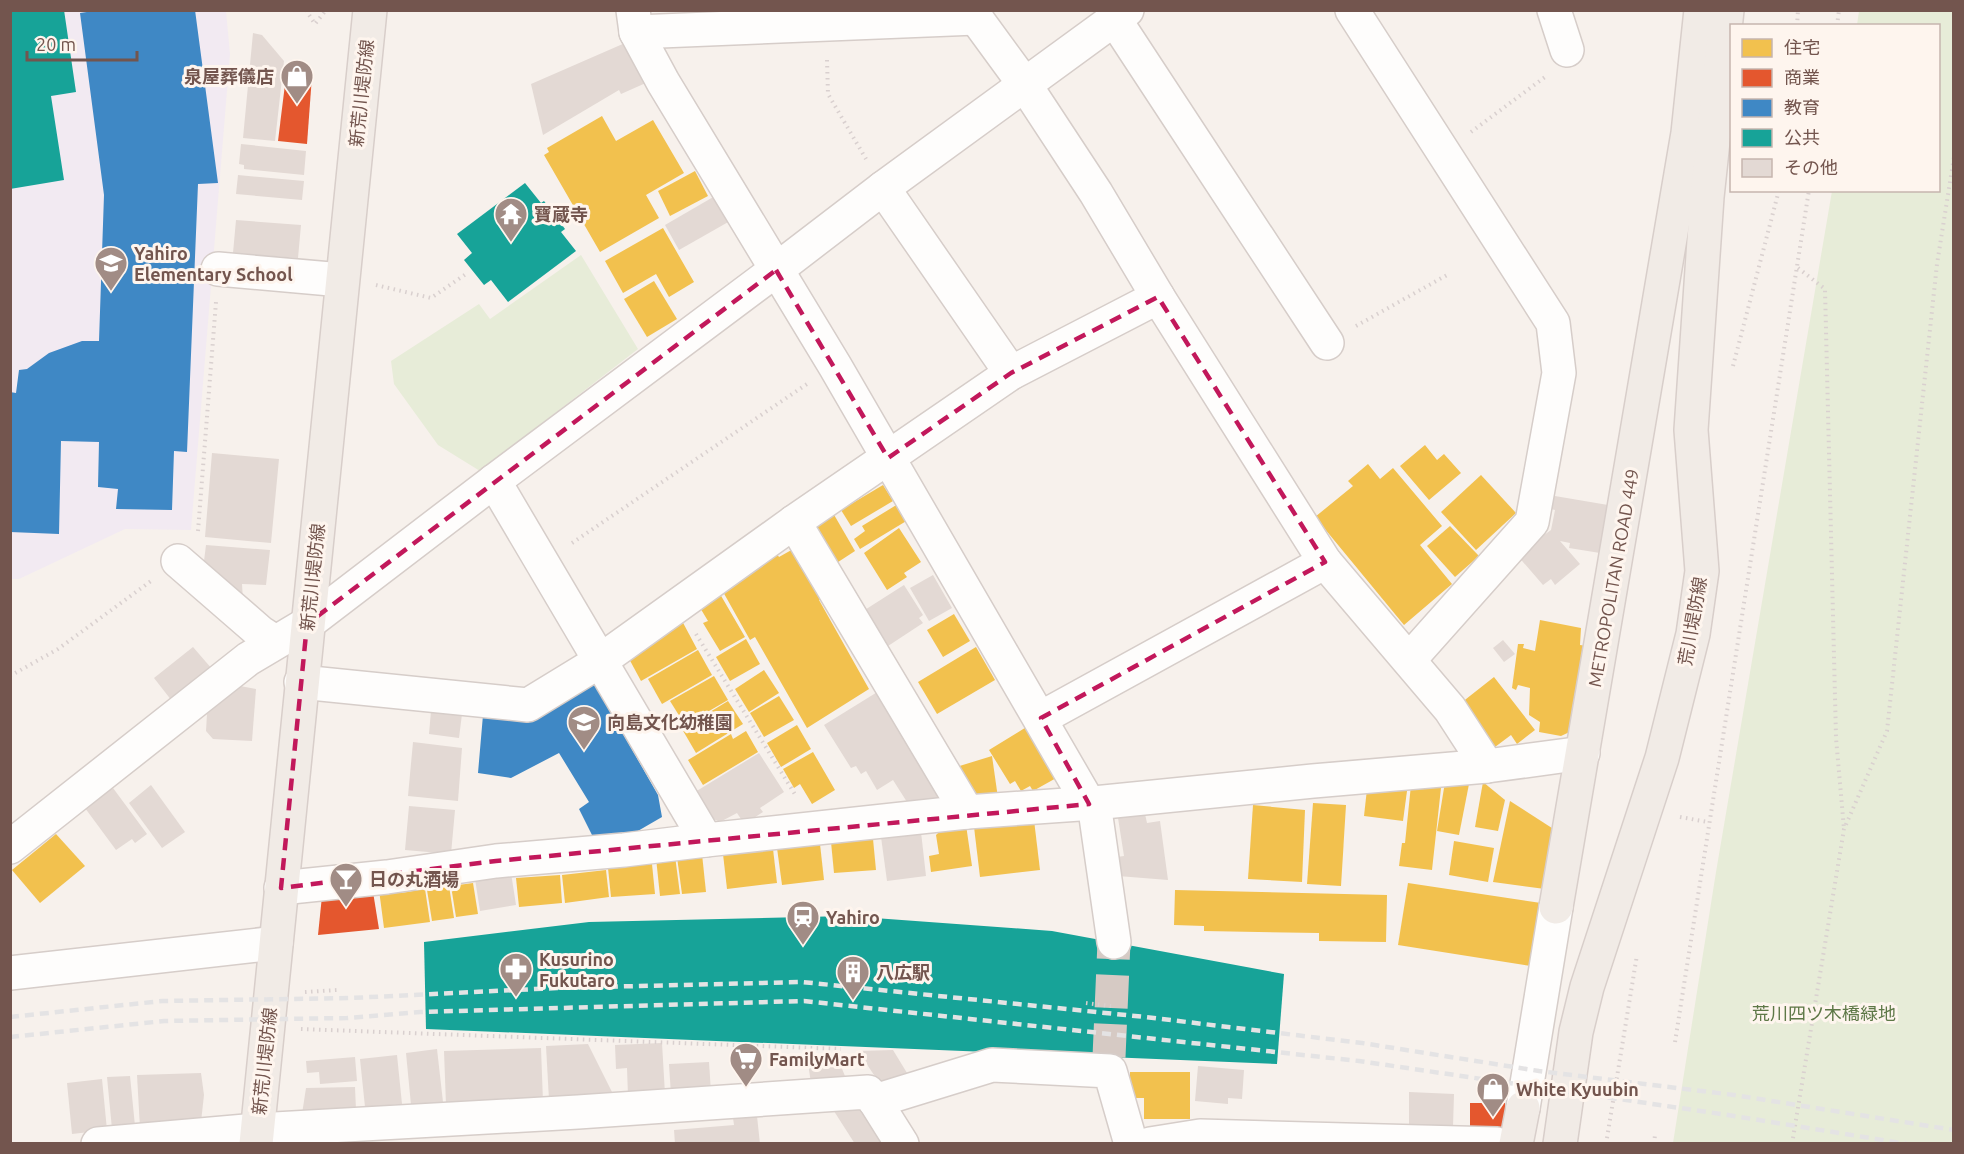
<svg xmlns="http://www.w3.org/2000/svg" width="1964" height="1154" viewBox="0 0 1964 1154" font-family="Ubuntu,'Noto Sans JP',sans-serif">
  <rect width="100%" height="100%" fill="#f7f1ec"/>
  <!-- education -->
  <polygon fill="#f2eaf2" points="10,11 226,11 230,54 191,530 125,529 19,579 10,579"/>
  <!-- green -->
  <g fill="#e7ecd8">
    <polygon points="1859,11 1953,11 1953,1143 1673,1143 1716,872 1832,191 1938,190 1938,26 1857,25"/>
    <polygon points="581,255 638,349 480,471 438,445 394,384 391,361 479,304 490,319"/>
  </g>
  <!-- homes -->
  <g fill="#f2c14e">
    <polygon points="602,116 616,141 653,120 684,173 646,195 659,218 600,252 544,155 549,152 547,148"/>
    <polygon points="695,171 708,196 670,216 658,191"/>
    <polygon points="663,228 694,282 669,297 656,274 623,293 605,261"/>
    <polygon points="654,281 677,319 647,337 624,299"/>
    <polygon points="1425,445 1437,460 1444,454 1461,473 1429,500 1400,466"/>
    <polygon points="1368,464 1380,479 1393,468 1442,526 1420,545 1452,584 1404,625 1315,517 1353,486 1348,481"/>
    <polygon points="1481,475 1516,513 1476,550 1441,512"/>
    <polygon points="883,485 893,501 851,526 841,510"/>
    <polygon points="898,504 908,520 860,549 854,539 865,531 862,526"/>
    <polygon points="833,513 855,551 832,566 809,527"/>
    <polygon points="1450,526 1479,556 1455,577 1427,546"/>
    <polygon points="899,528 921,562 904,573 907,577 887,590 864,553"/>
    <polygon points="795,548 823,598 819,600 869,689 807,728 755,637 750,640 722,590 777,554 779,557"/>
    <polygon points="720,594 745,637 720,651 703,623 708,621 699,606"/>
    <polygon points="954,614 970,641 943,657 927,630"/>
    <polygon points="681,619 697,649 641,681 627,655"/>
    <polygon points="1540,620 1581,628 1580,645 1588,646 1576,729 1561,736 1539,732 1540,722 1529,715 1530,688 1518,685 1516,690 1512,688 1518,644 1524,644 1523,648 1535,651"/>
    <polygon points="746,639 760,664 730,681 716,657"/>
    <polygon points="976,647 995,680 937,714 918,682"/>
    <polygon points="698,650 712,675 662,704 648,679"/>
    <polygon points="764,670 779,693 749,712 735,689"/>
    <polygon points="714,676 728,700 685,725 670,701"/>
    <polygon points="1494,677 1535,730 1517,744 1511,735 1495,747 1461,703"/>
    <polygon points="779,696 794,720 764,737 750,713"/>
    <polygon points="728,701 743,724 696,753 682,729"/>
    <polygon points="797,725 811,749 781,767 767,743"/>
    <polygon points="1028,726 1058,777 1033,791 1030,786 1021,791 1015,781 1010,784 989,750"/>
    <polygon points="746,731 758,752 703,785 688,760 731,734 733,739"/>
    <polygon points="813,752 835,790 812,804 800,784 794,788 783,769"/>
    <polygon points="992,756 998,798 972,801 953,768"/>
    <polygon points="1470,779 1459,835 1437,831 1445,782"/>
    <polygon points="1483,782 1505,800 1498,831 1475,827"/>
    <polygon points="1411,785 1441,788 1432,870 1399,866 1402,843 1405,843"/>
    <polygon points="1379,788 1407,791 1403,821 1364,816 1367,789"/>
    <polygon points="1510,801 1555,830 1545,889 1493,882"/>
    <polygon points="1313,803 1346,805 1341,886 1307,884"/>
    <polygon points="1253,805 1305,810 1302,882 1248,879"/>
    <polygon points="1034,820 1040,870 980,877 974,827"/>
    <polygon points="966,825 972,866 931,872 929,856 939,854 936,835 942,829"/>
    <polygon points="56,834 85,866 40,903 12,870"/>
    <polygon points="873,839 876,870 834,873 831,842"/>
    <polygon points="1454,841 1494,848 1488,882 1449,875"/>
    <polygon points="820,844 824,880 782,885 777,848"/>
    <polygon points="773,849 777,883 727,889 723,854"/>
    <polygon points="702,854 706,892 682,894 677,857"/>
    <polygon points="675,856 680,894 660,896 656,858"/>
    <polygon points="652,864 655,894 611,897 608,868"/>
    <polygon points="606,870 609,897 565,903 562,875"/>
    <polygon points="560,875 562,903 519,907 516,878"/>
    <polygon points="473,883 478,914 456,917 451,886"/>
    <polygon points="1408,883 1541,903 1531,966 1398,945"/>
    <polygon points="400,886 401,893 425,889 430,922 384,928 379,890"/>
    <polygon points="449,886 454,918 432,921 427,890"/>
    <polygon points="1175,890 1387,895 1386,942 1319,941 1319,933 1204,931 1204,926 1174,925"/>
    <polygon points="1130,1072 1190,1072 1190,1119 1144,1119 1144,1098 1130,1098"/>
  </g>
  <!-- shops -->
  <g fill="#e4572e">
    <polygon points="287,68 312,76 307,144 278,141"/>
    <polygon points="373,892 379,929 318,935 322,896"/>
    <polygon points="1470,1103 1505,1103 1506,1130 1470,1130"/>
    <polygon points="359,1136 359,1144 312,1144 312,1140"/>
  </g>
  <!-- schools -->
  <g fill="#3f88c5">
    <polygon points="100,10 195,10 218,183 198,184 187,452 174,451 172,510 116,509 118,489 98,487 99,442 61,441 59,534 10,532 10,392 16,393 19,370 27,369 49,353 82,341 99,341 104,195 80,13"/>
    <polygon points="594,683 658,795 662,817 624,839 593,837 579,809 589,802 559,753 511,778 478,773 483,715"/>
  </g>
  <!-- public -->
  <g fill="#17a398">
    <polygon points="10,10 64,10 76,92 51,96 64,180 10,189"/>
    <polygon points="525,183 541,203 544,201 565,229 561,232 576,251 508,302 491,280 484,285 464,260 472,253 457,234"/>
    <polygon points="847,916 1052,931 1284,974 1277,1064 426,1029 424,942 589,922"/>
  </g>
  <!-- building -->
  <g fill="#e3d9d4">
    <polygon points="253,33 262,35 284,61 275,141 243,138"/>
    <polygon points="625,43 648,82 621,94 619,90 543,135 531,84"/>
    <polygon points="241,144 306,151 304,175 244,169 244,165 239,164"/>
    <polygon points="238,175 304,181 302,200 236,194"/>
    <polygon points="715,196 730,221 679,250 665,225"/>
    <polygon points="236,220 301,225 298,258 233,253"/>
    <polygon points="212,453 279,459 271,543 205,537"/>
    <polygon points="1549,495 1608,505 1600,553 1569,548 1570,543 1560,541 1580,564 1555,585 1551,579 1543,585 1517,555 1551,530 1555,510 1547,508"/>
    <polygon points="206,545 270,550 266,585 242,584 243,600 203,569"/>
    <polygon points="933,575 952,608 929,621 910,588"/>
    <polygon points="904,585 923,615 919,618 923,623 888,646 871,620 860,613"/>
    <polygon points="1503,640 1515,654 1504,662 1493,648"/>
    <polygon points="193,647 212,669 172,701 154,678"/>
    <polygon points="240,686 256,689 252,741 213,739 206,731 207,714"/>
    <polygon points="879,691 943,786 939,800 907,802 893,780 877,790 866,771 861,774 856,766 851,768 824,725"/>
    <polygon points="431,711 462,714 459,738 429,734"/>
    <polygon points="413,742 462,748 458,801 408,796"/>
    <polygon points="759,753 784,792 760,808 763,812 749,821 748,818 743,822 737,813 720,822 711,818 695,792"/>
    <polygon points="151,785 185,832 162,848 129,803"/>
    <polygon points="113,788 147,834 135,843 132,839 116,850 85,808"/>
    <polygon points="409,806 455,810 451,854 405,850"/>
    <polygon points="1145,814 1147,823 1160,821 1168,880 1118,876 1116,857 1124,856 1118,818"/>
    <polygon points="921,832 926,876 887,881 881,837"/>
    <polygon points="511,873 516,905 480,911 475,879"/>
    <polygon points="662,1043 665,1094 628,1096 627,1068 616,1069 615,1045"/>
    <polygon points="588,1044 615,1098 549,1100 546,1046"/>
    <polygon points="541,1048 543,1102 446,1105 444,1051"/>
    <polygon points="437,1049 443,1102 411,1105 406,1053"/>
    <polygon points="893,1050 907,1073 882,1087 858,1051"/>
    <polygon points="836,1054 847,1081 811,1083 807,1057"/>
    <polygon points="397,1055 402,1104 365,1107 360,1059"/>
    <polygon points="355,1057 357,1081 320,1084 319,1072 307,1073 306,1061"/>
    <polygon points="709,1062 711,1092 671,1095 669,1064"/>
    <polygon points="1198,1066 1244,1070 1242,1099 1228,1098 1228,1104 1195,1101"/>
    <polygon points="201,1073 204,1095 201,1122 140,1128 137,1075"/>
    <polygon points="130,1076 135,1126 112,1129 107,1077"/>
    <polygon points="102,1079 107,1130 72,1134 67,1083"/>
    <polygon points="355,1087 356,1110 302,1114 306,1088"/>
    <polygon points="1409,1092 1454,1094 1453,1126 1409,1125"/>
    <polygon points="860,1106 886,1144 855,1144 832,1108"/>
    <polygon points="757,1116 760,1144 675,1144 674,1130 734,1125 733,1118"/>
  </g>
  <g fill="none" stroke-linecap="round" stroke-linejoin="round">
    <!-- minor-tunnel -->
    <polyline stroke="#d6cac4" stroke-width="33" stroke-dasharray="33 16" stroke-linecap="butt" points="1109,1057 1114,942"/>
    <!-- minor casing -->
    <g stroke="#d6cdc9" stroke-width="36">
      <g id="minor">
        <polyline points="633,10 636,32 663,82 835,366 1089,804"/>
        <polyline points="976,10 976,18 1025,85 1096,193 1158,297 1325,562 1450,709 1487,766"/>
        <polyline points="1352,10 1553,323 1559,373 1532,522 1409,660"/>
        <polyline points="1554,10 1567,50"/>
        <polyline points="1115,20 1327,343"/>
        <polyline points="636,32 976,18"/>
        <polyline points="883,188 1011,373"/>
        <polyline points="218,269 342,280"/>
        <polyline points="494,481 706,840"/>
        <polyline points="794,522 967,812"/>
        <polyline points="178,561 261,633 275,642"/>
        <polyline points="301,682 528,705 600,661 794,522 1011,373 1158,297"/>
        <polyline points="1041,718 1325,562"/>
        <polyline points="1094,803 1114,942"/>
        <polyline points="10,847 248,659 307,624 494,481 776,270 883,188 1127,10"/>
        <polyline points="281,888 387,877 496,861 624,850 706,840 967,812 1094,803 1313,781 1487,766 1583,753"/>
        <polyline points="10,973 276,943"/>
        <polyline points="875,1101 902,1144"/>
        <polyline points="1523,1108 1556,907"/>
        <polyline points="98,1144 257,1130 578,1112 868,1092 875,1101 992,1065 1110,1071 1131,1144"/>
        <polyline points="1150,1144 1200,1136 1497,1144"/>
      </g>
    </g>
    <!-- major casing -->
    <g stroke="#d8ceca" stroke-width="36">
      <g id="major">
        <polyline points="1556,907 1688,133 1701,10"/>
        <polyline points="256,1144 370,10"/>
        <polyline points="1516,1144 1523,1108"/>
        <polyline points="1560,1144 1576,1032 1587,987 1662,758 1693,634 1702,571 1691,430 1707,197 1727,10"/>
      </g>
    </g>
    <!-- path -->
    <g stroke="#d9d0cf" stroke-width="4" stroke-dasharray="1.5 4.5" stroke-linecap="butt">
      <polyline points="306,10 315,24 326,10"/>
      <polyline points="1797,26 1798,10"/>
      <polyline points="1837,26 1839,10"/>
      <polyline points="827,60 828,94 866,159"/>
      <polyline points="1471,132 1545,77"/>
      <polyline points="1798,268 1825,289 1836,738 1844,829"/>
      <polyline points="376,285 431,298 466,274"/>
      <polyline points="1356,326 1447,275"/>
      <polyline points="1733,366 1779,190"/>
      <polyline points="198,531 216,302"/>
      <polyline points="572,543 807,384"/>
      <polyline points="696,634 796,796"/>
      <polyline points="10,676 58,649 151,581"/>
      <polyline points="1680,817 1708,822"/>
      <polyline points="305,992 337,990"/>
      <polyline points="1086,1003 1111,1006"/>
      <polyline points="301,1029 841,1049"/>
      <polyline points="1675,1042 1809,190"/>
      <polyline points="1606,1144 1637,955"/>
      <polyline points="1654,1144 1655,1135"/>
      <polyline points="1792,1144 1844,829 1887,731 1937,264 1954,157"/>
    </g>
    <!-- minor -->
    <use href="#minor" stroke="#fefdfc" stroke-width="33"/>
    <!-- major -->
    <use href="#major" stroke="#f1ebe6" stroke-width="33"/>
    <!-- rail -->
    <g stroke="#e4e3e4" stroke-width="4.5" stroke-dasharray="9 6" stroke-linecap="butt">
      <polyline points="10,1017 162,1001 351,998 557,988 802,982 1145,1017 1362,1043 1539,1071 1734,1095 1954,1130"/>
      <polyline points="10,1037 164,1021 347,1018 420,1012 804,1001 1359,1061 1728,1115 1907,1144"/>
    </g>
  </g>
  <!-- marked area -->
  <path fill="none" stroke="#c2185b" stroke-width="4.5" stroke-dasharray="12 8" stroke-linejoin="round" d="M776,270l112,188 123,-85 147,-76 167,265 -284,156 48,86 -593,57 -215,27 26,-264z"/>
  <!-- icons -->
  <defs>
    <g id="shop-pin" transform="scale(1.725)"><path d="M0 17L-7.5 6A9.5 9.5 0 1 1 7.5 6Z" fill="#a18c85" stroke="#fef5ee"/><path d="M-5-2.5h2.3a2.7 3.5 0 0 1 5.4 0H5L5.5 6h-11ZM-1.5-2.5h3a1.5 2.3 0 0 0-3 0Z" fill="#fff"/></g>
    <g id="temple-pin" transform="scale(1.725)"><path d="M0 17L-7.5 6A9.5 9.5 0 1 1 7.5 6Z" fill="#a18c85" stroke="#fef5ee"/><path d="M0-6L5-2H3V0L6.5 2.5H4V6H1.5V3h-3V6H-4V2.5H-6.5L-3 0V-2H-5Z" fill="#fff"/></g>
    <g id="school-pin" transform="scale(1.725)"><path d="M0 17L-7.5 6A9.5 9.5 0 1 1 7.5 6Z" fill="#a18c85" stroke="#fef5ee"/><path d="M0-5L7-2L0 1L-7-2ZM-4 1L0 2.5L4 1V4Q0 6-4 4Z" fill="#fff"/></g>
    <g id="bar-pin" transform="scale(1.725)"><path d="M0 17L-7.5 6A9.5 9.5 0 1 1 7.5 6Z" fill="#a18c85" stroke="#fef5ee"/><path d="M-6-5H6L.8 .8V4.5H3.5V6h-7V4.5H-.8V.8Z" fill="#fff"/></g>
    <g id="station-pin" transform="scale(1.725)"><path d="M0 17L-7.5 6A9.5 9.5 0 1 1 7.5 6Z" fill="#a18c85" stroke="#fef5ee"/><path d="M-3-6H3Q5-6 5-4V2Q5 4 3 4L4.5 6H3L1.5 4h-3L-3 6H-4.5L-3 4Q-5 4-5 2V-4Q-5-6-3-6ZM-3.5-4v3h7v-3ZM-3.5 1v1.5H-2V1ZM2 1v1.5H3.5V1Z" fill="#fff"/></g>
    <g id="pharmacy-pin" transform="scale(1.725)"><path d="M0 17L-7.5 6A9.5 9.5 0 1 1 7.5 6Z" fill="#a18c85" stroke="#fef5ee"/><path d="M-2-6h4v4h4v4h-4v4h-4v-4h-4v-4h4Z" fill="#fff"/></g>
    <g id="building-pin" transform="scale(1.725)"><path d="M0 17L-7.5 6A9.5 9.5 0 1 1 7.5 6Z" fill="#a18c85" stroke="#fef5ee"/><path d="M-4-6H4V6H1V3H-1V6H-4ZM-2.5-4.3h1.7v1.8h-1.7ZM.8-4.3h1.7v1.8H.8ZM-2.5-1h1.7V.8h-1.7ZM.8-1h1.7V.8H.8Z" fill="#fff"/></g>
    <g id="supermarket-pin" transform="scale(1.725)"><path d="M0 17L-7.5 6A9.5 9.5 0 1 1 7.5 6Z" fill="#a18c85" stroke="#fef5ee"/><path d="M-6-5.5h2.5l.6 2H6L4.5 2H-2.5L-4.4-4H-6ZM-1.5 3.2a1.3 1.3 0 1 0 .1 0ZM3 3.2a1.3 1.3 0 1 0 .1 0Z" fill="#fff"/></g>
  </defs>
  <g fill-rule="evenodd">
    <use href="#shop-pin" x="297" y="76"/>
    <use href="#temple-pin" x="511" y="214"/>
    <use href="#school-pin" x="111" y="263"/>
    <use href="#school-pin" x="584" y="722"/>
    <use href="#bar-pin" x="346" y="879"/>
    <use href="#station-pin" x="803" y="917"/>
    <use href="#pharmacy-pin" x="516" y="969"/>
    <use href="#building-pin" x="853" y="972"/>
    <use href="#supermarket-pin" x="746" y="1059"/>
    <use href="#shop-pin" x="1493" y="1089"/>
  </g>
  <g text-anchor="middle" dominant-baseline="central" stroke-width="6" stroke-linejoin="round" paint-order="stroke">
    <!-- poi labels -->
    <g font-size="18" font-weight="bold" fill="#73554e" stroke="#fef5ee" text-anchor="start">
      <text x="274" y="76" text-anchor="end">泉屋葬儀店</text>
      <text x="534" y="214">寶蔵寺</text>
      <text x="134" y="253">Yahiro<tspan x="134" dy="21">Elementary School</tspan></text>
      <text x="607" y="722">向島文化幼稚園</text>
      <text x="369" y="879">日の丸酒場</text>
      <text x="826" y="917">Yahiro</text>
      <text x="539" y="959">Kusurino<tspan x="539" dy="21">Fukutaro</tspan></text>
      <text x="876" y="972">八広駅</text>
      <text x="769" y="1059">FamilyMart</text>
      <text x="1516" y="1089">White Kyuubin</text>
    </g>
    <!-- street labels -->
    <g font-size="18" fill="#73554e" stroke="#fef5ee">
      <text transform="translate(361 93) rotate(-84)">新荒川堤防線</text>
      <text transform="translate(312 577) rotate(-84)">新荒川堤防線</text>
      <text transform="translate(1613 578) rotate(-80)">METROPOLITAN ROAD 449</text>
      <text transform="translate(1692 621) rotate(-80)">荒川堤防線</text>
      <text transform="translate(264 1061) rotate(-84)">新荒川堤防線</text>
    </g>
    <!-- park labels -->
    <g font-size="18" fill="#5e7847" stroke="#fef5ee">
      <text x="1824" y="1013">荒川四ツ木橋緑地</text>
    </g>
  </g>
  <!-- border -->
  <rect width="1964" height="1154" fill="none" stroke="#73554e" stroke-width="24"/>
  <!-- legend -->
  <rect x="1730" y="24" width="210" height="168" fill="#fef5ee" stroke="#c6b5ae" stroke-width="1.5"/>
  <rect x="1742" y="39" width="30" height="18" fill="#f2c14e" stroke="#c6b5ae" stroke-width="1.5"/>
  <text x="1784" y="54" font-size="18" fill="#73554e">住宅</text>
  <rect x="1742" y="69" width="30" height="18" fill="#e4572e" stroke="#c6b5ae" stroke-width="1.5"/>
  <text x="1784" y="84" font-size="18" fill="#73554e">商業</text>
  <rect x="1742" y="99" width="30" height="18" fill="#3f88c5" stroke="#c6b5ae" stroke-width="1.5"/>
  <text x="1784" y="114" font-size="18" fill="#73554e">教育</text>
  <rect x="1742" y="129" width="30" height="18" fill="#17a398" stroke="#c6b5ae" stroke-width="1.5"/>
  <text x="1784" y="144" font-size="18" fill="#73554e">公共</text>
  <rect x="1742" y="159" width="30" height="18" fill="#e3d9d4" stroke="#c6b5ae" stroke-width="1.5"/>
  <text x="1784" y="174" font-size="18" fill="#73554e">その他</text>
  <!-- scale -->
  <path d="M27 51v9h110v-9" fill="none" stroke="#73554e" stroke-width="3"/>
  <text x="36" y="51" font-size="18" fill="#73554e" stroke="#fef5ee" stroke-width="4.5" paint-order="stroke">20 m</text>
</svg>
